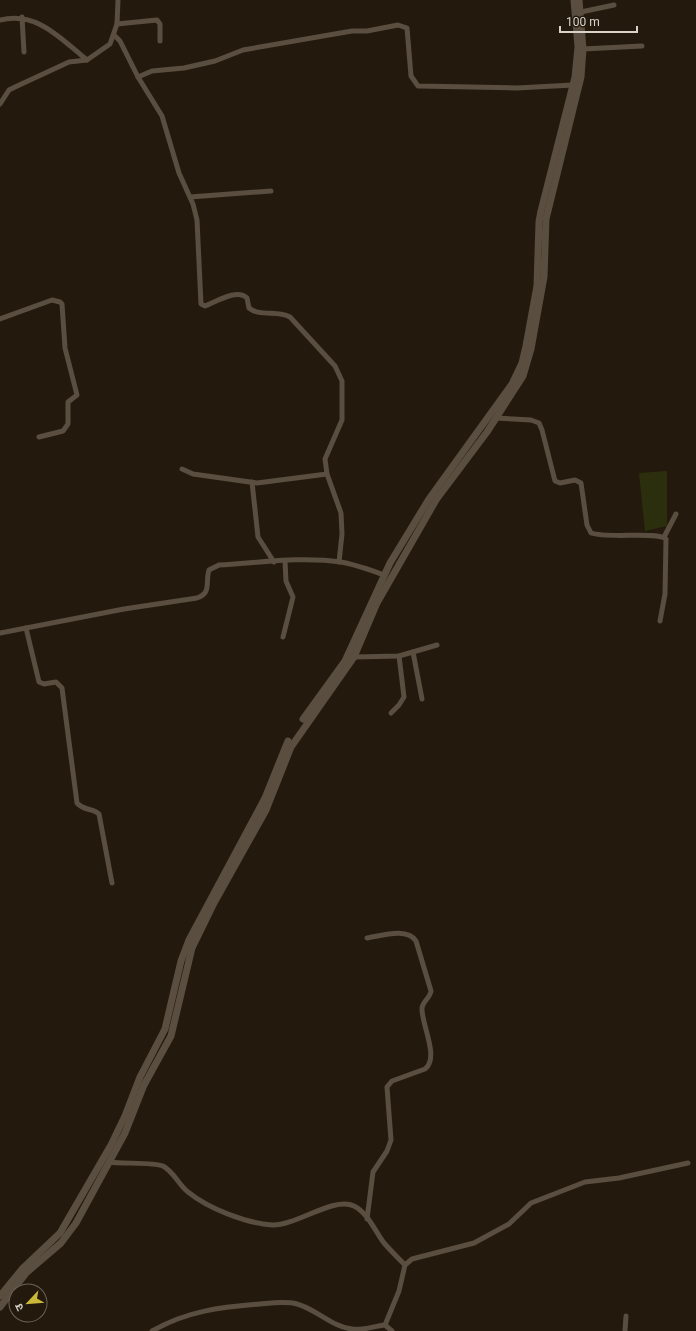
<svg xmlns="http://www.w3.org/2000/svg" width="696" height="1331" viewBox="0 0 696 1331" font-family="Roboto,'Noto Sans Devanagari',sans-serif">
  <rect width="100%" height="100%" fill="#231a0d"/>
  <!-- green -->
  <polygon fill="#2c2f0d" points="667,471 667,526 645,531 639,473"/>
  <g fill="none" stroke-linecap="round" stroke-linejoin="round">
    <!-- street -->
    <g stroke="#594e3f" stroke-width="5">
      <polyline points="581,12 614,5"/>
      <polyline points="22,17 24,52"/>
      <path d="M0,20c37,-9 60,18 87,40"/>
      <polyline points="117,24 157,20 160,24 160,41"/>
      <path d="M114,35l6,6 18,36 24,39 17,57 14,31 4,16 4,84 4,2c11,-4 32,-18 42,-8l2,10c11,9 29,2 41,9l45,49 7,15v39l-17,39 2,15 14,39 1,21 -3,28"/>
      <polyline points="583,49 642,46"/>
      <polyline points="138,77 152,71 184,68 215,61 243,50 352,31 367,31 398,25 407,28 411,76 418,86 517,88 573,85"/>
      <polyline points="0,104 9,90 15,87 69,62 87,60 110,44 117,24 118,0"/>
      <polyline points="190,197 271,191"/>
      <polyline points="0,319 52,300 60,302 62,304 65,348 77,395 68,402 68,424 63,431 39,437"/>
      <path d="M496,418l35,2 8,3 3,7 13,51 5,2 15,-3 6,3 6,42 4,8c17,6 67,-2 75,6l-1,55 -5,27"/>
      <polyline points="182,469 193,474 257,483 327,474"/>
      <polyline points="252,482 258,537 274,562"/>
      <polyline points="664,537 676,514"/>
      <path d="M26,628l13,54 5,2 12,-2 6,6 15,115c7,8 16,5 22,11l13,69"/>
      <path d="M0,633l124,-24 73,-11c15,-5 8,-16 12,-28l10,-5c38,-2 83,-9 121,-3 15,2 30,8 44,13"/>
      <polyline points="283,637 293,597 286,581 285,561"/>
      <polyline points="413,652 422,699"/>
      <polyline points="354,657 399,656 437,645"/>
      <polyline points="391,713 399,705 404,697 399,656"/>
      <path d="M367,938c14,-2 40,-11 49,3l15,50c-1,7 -8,10 -9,17 -1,16 18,49 3,61l-33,12 -5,6 4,53 -4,11 -14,21 -6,47"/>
      <path d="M109,1162c13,2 45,0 54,4 11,6 16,19 25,26 21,17 58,31 84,33 24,1 62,-29 82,-19 14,7 21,25 30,37 7,8 14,15 21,22"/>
      <polyline points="385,1325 399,1291 405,1265 412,1259 474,1243 509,1224 531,1203 585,1182 619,1178 688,1163"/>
      <path d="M152,1331c35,-20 69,-24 108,-27 12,-1 25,-3 37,0 19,5 35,23 55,25 11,2 22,-3 33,-4l7,6"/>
      <polyline points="625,1331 626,1316"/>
    </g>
    <!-- secondary -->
    <g stroke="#594e3f" stroke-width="7">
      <polyline points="303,719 345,661 390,563 429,499 512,384 522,363 526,346 537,286 539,222 541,211 575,77 578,47 574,0"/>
      <polyline points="0,1296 23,1268 60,1233 111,1145 125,1116 140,1077 165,1029 181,961 189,940 265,798 288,741"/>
      <polyline points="0,1307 26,1273 61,1243 76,1223 125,1133 144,1085 171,1036 192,948 214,903 266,810 291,747 354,657 377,603 436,500 487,432 523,376 531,349 544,277 546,219 581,77 583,49 579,0"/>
    </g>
  </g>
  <!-- north arrow -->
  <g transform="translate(28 1303) rotate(244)"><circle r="19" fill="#231a0d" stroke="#6c6459"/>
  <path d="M0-3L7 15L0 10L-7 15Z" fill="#ccb938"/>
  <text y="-6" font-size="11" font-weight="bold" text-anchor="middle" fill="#d9d3ca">उ</text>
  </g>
  <!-- scale -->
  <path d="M560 26v6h77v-6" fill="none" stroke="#d9d3ca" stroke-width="2"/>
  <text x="566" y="26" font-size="12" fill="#d9d3ca" stroke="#231a0d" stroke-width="3" paint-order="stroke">100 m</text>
</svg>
